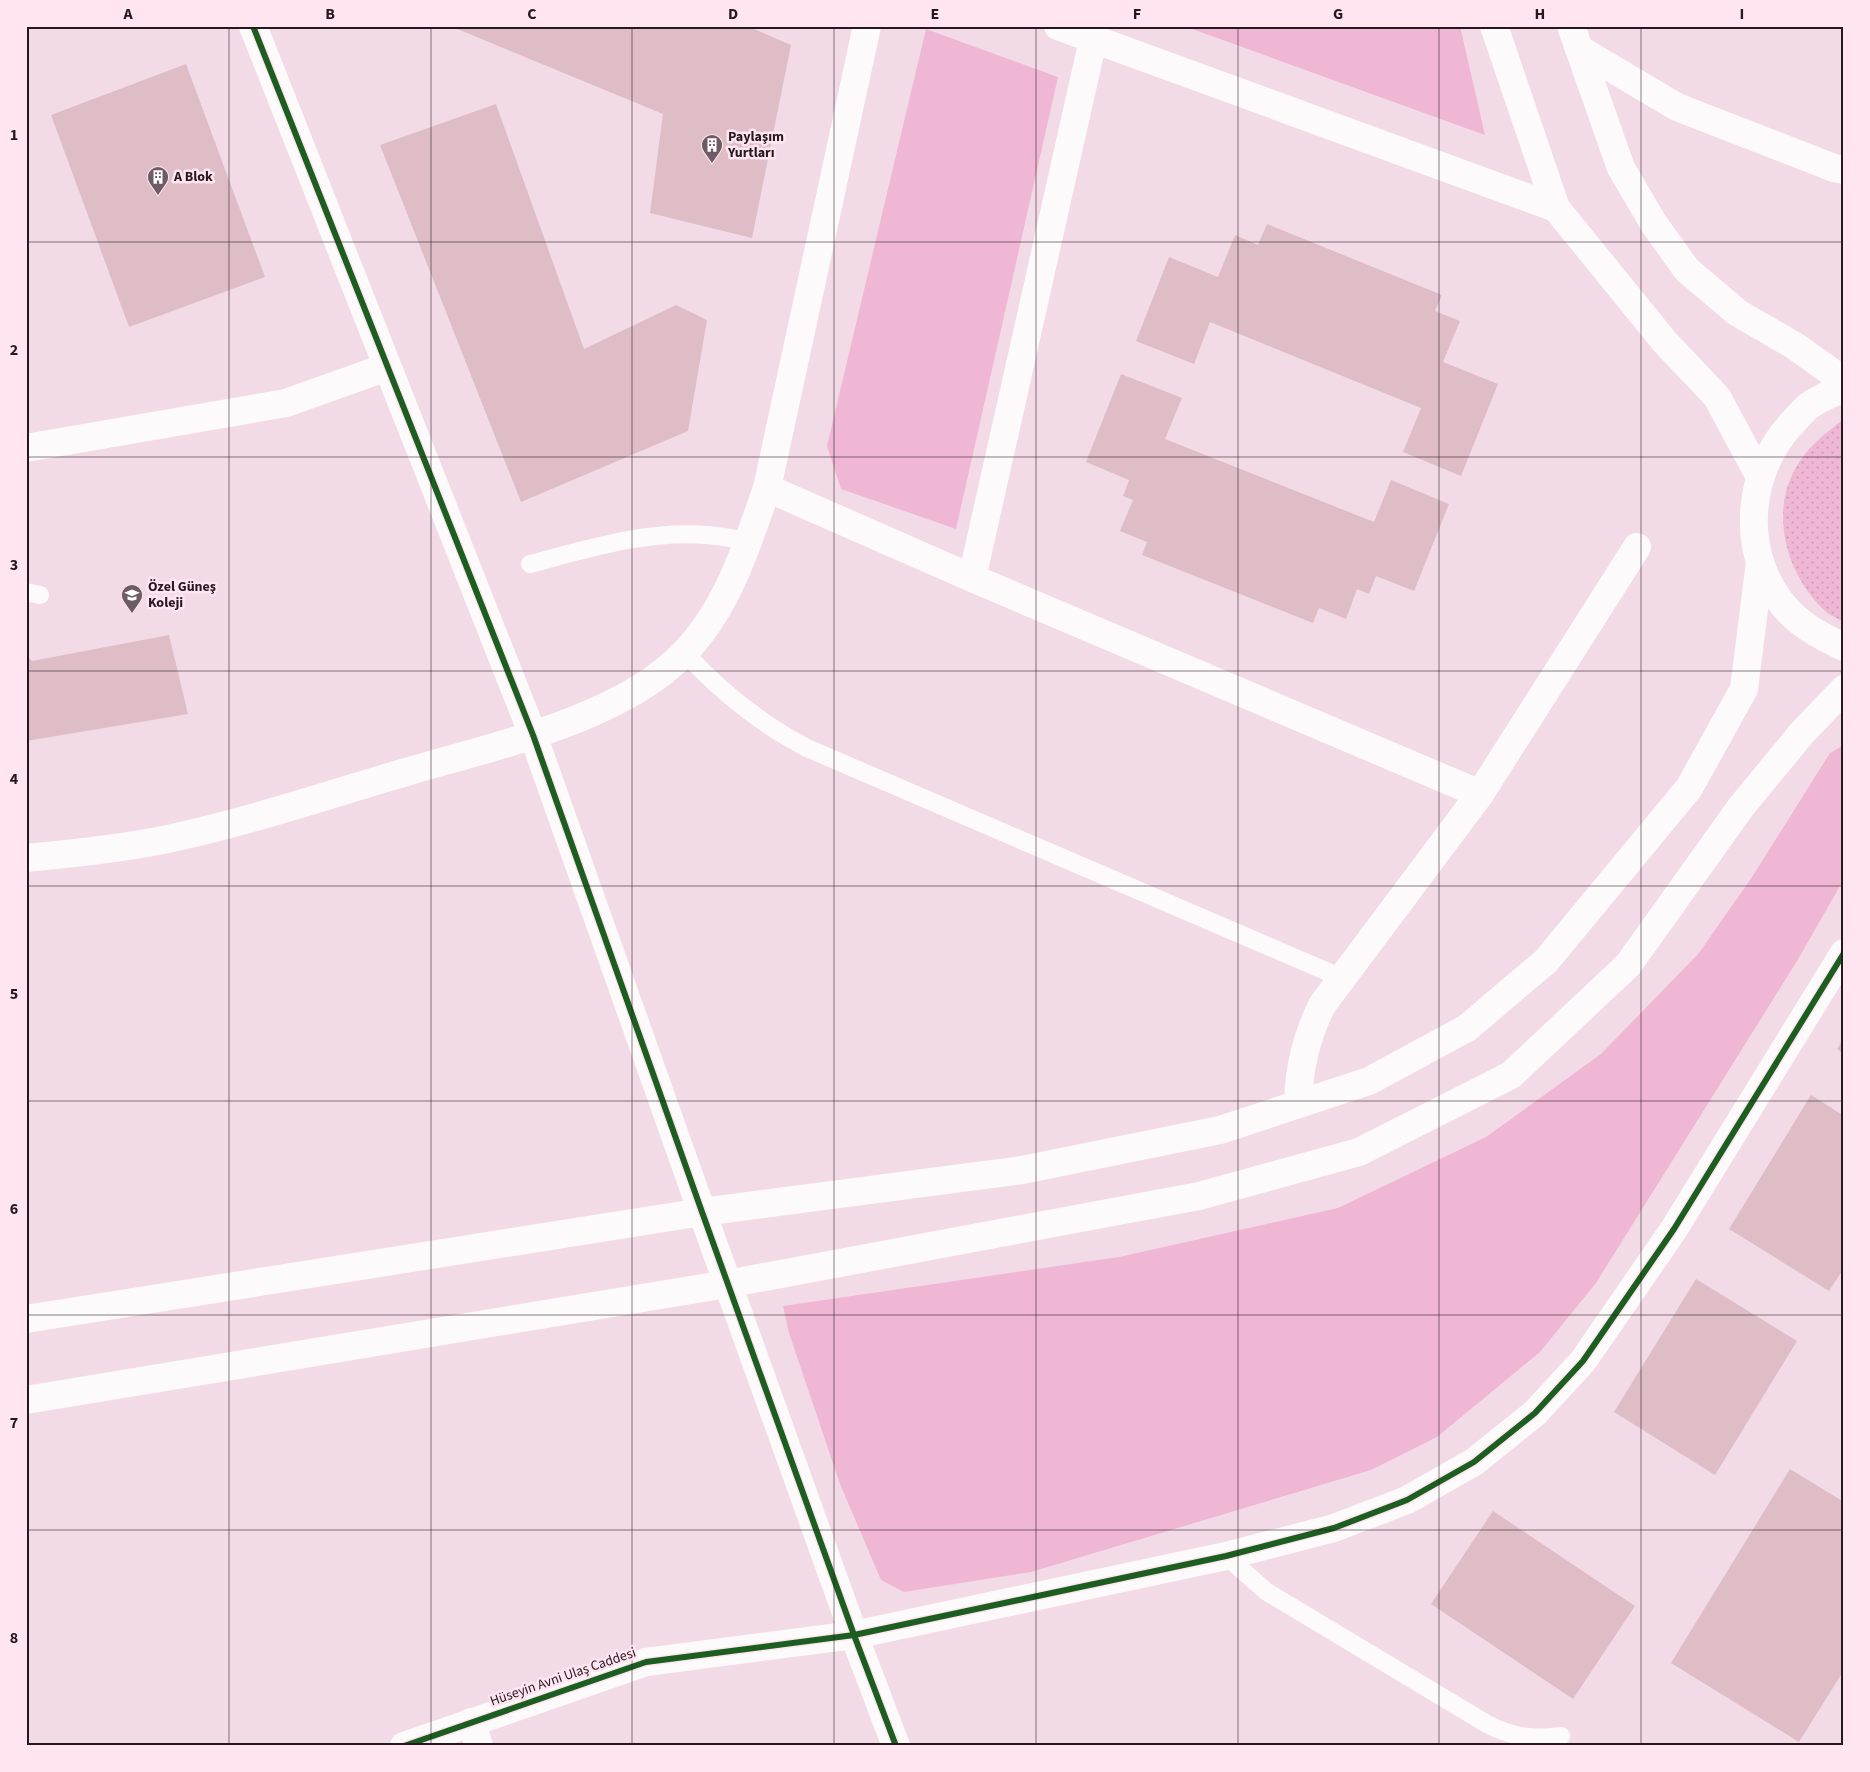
<svg xmlns="http://www.w3.org/2000/svg" width="1870" height="1772" viewBox="0 0 1870 1772" font-family="'Source Sans 3',sans-serif">
  <defs>
    <pattern id="grass-dots" width="8" height="8" patternUnits="userSpaceOnUse" patternTransform="scale(1.25)"><rect width="8" height="8" fill="#efb7d3"/><path d="M2 2h.1M6 6h.1" fill="none" stroke="#cd9db5" stroke-width="1.8" stroke-linecap="round"/></pattern>
  </defs>
  <rect width="100%" height="100%" fill="#f2dbe6"/>
  <!-- grass -->
  <path fill="url(#grass-dots)" d="M1844,419v203c-7,-4 -15,-7 -20,-12 -36,-34 -54,-93 -30,-139 12,-23 30,-37 50,-52z"/>
  <!-- park -->
  <g fill="#efb7d3">
    <polygon points="1184,26 1460,26 1485,135"/>
    <polygon points="926,29 1058,77 956,529 841,489 827,446"/>
    <polygon points="1844,745 1844,879 1797,961 1596,1283 1540,1352 1437,1437 1371,1470 1031,1572 904,1592 881,1580 840,1484 789,1333 783,1306 1119,1257 1338,1208 1486,1137 1601,1054 1699,953 1752,877 1830,753"/>
  </g>
  <!-- building -->
  <g fill="#debdc7">
    <polygon points="450,26 747,26 791,45 752,238 650,213 663,114"/>
    <polygon points="186,64 265,277 129,327 51,115"/>
    <polygon points="496,104 584,349 676,305 707,320 688,431 521,502 380,145"/>
    <polygon points="1267,224 1442,295 1435,311 1460,321 1443,362 1498,384 1461,476 1403,452 1421,408 1210,322 1194,364 1136,341 1169,257 1218,277 1235,235 1258,245"/>
    <polygon points="1121,374 1182,398 1165,439 1374,522 1391,480 1449,504 1414,591 1376,576 1369,594 1357,589 1346,619 1319,608 1313,623 1142,555 1147,542 1120,531 1133,500 1123,496 1129,480 1086,462"/>
    <polygon points="169,635 188,714 26,741 26,655 32,661"/>
    <polygon points="1844,1038 1844,1054 1837,1049"/>
    <polygon points="1811,1095 1844,1116 1844,1268 1829,1291 1729,1229"/>
    <polygon points="1696,1279 1797,1341 1715,1475 1614,1412"/>
    <polygon points="1790,1469 1844,1502 1844,1670 1799,1742 1671,1663"/>
    <polygon points="1493,1511 1635,1606 1573,1699 1431,1604"/>
  </g>
  <g fill="none" stroke-linecap="round" stroke-linejoin="round">
    <!-- service -->
    <g stroke="#fdfafb" stroke-width="18">
      <path d="M530,564c57,-15 117,-34 177,-29 14,1 28,4 41,6"/>
      <polyline points="26,592 40,595"/>
      <path d="M685,653c36,39 74,70 122,95l535,230"/>
      <path d="M1226,1556l41,36 220,132c25,13 46,16 74,12"/>
    </g>
    <!-- minor -->
    <g stroke="#fdfafb" stroke-width="28">
      <polyline points="253,26 533,735 702,1212 854,1635 896,1746"/>
      <polyline points="1058,26 1556,208"/>
      <polyline points="1579,49 1677,107 1834,168 1844,170"/>
      <polyline points="26,448 286,403 387,367"/>
      <polyline points="767,488 972,578 1480,794"/>
      <polyline points="972,578 1093,40"/>
      <path d="M26,858c44,-4 89,-9 132,-17 84,-17 166,-45 248,-69 85,-25 216,-53 278,-119 44,-45 63,-108 83,-165l100,-462"/>
      <path d="M1298,1104c1,-36 8,-66 24,-99l158,-211 157,-247"/>
      <polyline points="471,1722 479,1746"/>
      <polyline points="404,1746 646,1662 854,1635 1226,1556 1334,1528 1407,1500 1474,1462 1535,1413 1583,1361 1674,1229 1844,953"/>
    </g>
    <!-- tertiary -->
    <g stroke="#fdfafb" stroke-width="28">
      <polyline points="1494,26 1556,208 1664,341 1717,397 1759,475"/>
      <polyline points="1571,26 1621,168 1654,224 1687,270 1738,313 1795,346 1844,381"/>
    </g>
    <!-- secondary -->
    <g stroke="#fdfafb" stroke-width="28">
      <path d="M1844,388c-11,5 -24,10 -34,17 -6,4 -11,11 -16,16 -46,47 -55,126 -14,180 16,22 40,35 64,46"/>
      <polyline points="26,1319 702,1212 1022,1170 1220,1130 1369,1081 1467,1028 1546,961 1689,788 1744,689 1760,562"/>
      <polyline points="26,1400 727,1284 1199,1196 1359,1152 1511,1075 1628,965 1741,807 1801,734 1844,689"/>
    </g>
    <!-- cycleway casing -->
    <g stroke="#fee5f0" stroke-width="9">
      <g id="cycleway">
        <polyline points="253,26 533,735 702,1212 854,1635 896,1746"/>
        <polyline points="404,1746 646,1662 854,1635 1226,1556 1334,1528 1407,1500 1474,1462 1535,1413 1583,1361 1674,1229 1844,953"/>
      </g>
    </g>
    <!-- cycleway -->
    <use href="#cycleway" stroke="#1b5e20" stroke-width="6"/>
  </g>
  <!-- grid -->
  <path fill="none" stroke="#26181f" stroke-width="1" stroke-opacity="0.55" d="M229,26v1720M431,26v1720M632,26v1720M834,26v1720M1036,26v1720M1238,26v1720M1439,26v1720M1641,26v1720M26,242h1818M26,457h1818M26,671h1818M26,886h1818M26,1101h1818M26,1315h1818M26,1530h1818"/>
  <!-- icons -->
  <defs>
    <g id="building-pin" transform="scale(1.125)"><path d="M0 17L-7.5 6A9.5 9.5 0 1 1 7.5 6Z" fill="#6d5c65" stroke="#fee5f0"/><path d="M-4-6H4V6H1V3H-1V6H-4ZM-2.5-4.3h1.7v1.8h-1.7ZM.8-4.3h1.7v1.8H.8ZM-2.5-1h1.7V.8h-1.7ZM.8-1h1.7V.8H.8Z" fill="#fff"/></g>
    <g id="school-pin" transform="scale(1.125)"><path d="M0 17L-7.5 6A9.5 9.5 0 1 1 7.5 6Z" fill="#6d5c65" stroke="#fee5f0"/><path d="M0-5L7-2L0 1L-7-2ZM-4 1L0 2.5L4 1V4Q0 6-4 4Z" fill="#fff"/></g>
  </defs>
  <g fill-rule="evenodd">
    <use href="#building-pin" x="712" y="145"/>
    <use href="#building-pin" x="158" y="177"/>
    <use href="#school-pin" x="132" y="595"/>
  </g>
  <g text-anchor="middle" dominant-baseline="central" stroke-width="5" stroke-linejoin="round" paint-order="stroke">
    <!-- poi labels -->
    <g font-size="14" font-weight="bold" fill="#26181f" stroke="#fee5f0" text-anchor="start">
      <text x="728" y="137">Paylaşım<tspan x="728" dy="16">Yurtları</tspan></text>
      <text x="174" y="177">A Blok</text>
      <text x="148" y="587">Özel Güneş<tspan x="148" dy="16">Koleji</tspan></text>
    </g>
    <!-- street labels -->
    <g font-size="14" fill="#26181f" stroke="#fee5f0">
      <text transform="translate(563 1677) rotate(-19)">Hüseyin Avni Ulaş Caddesi</text>
    </g>
  </g>
  <!-- border -->
  <rect width="1870" height="1772" fill="none" stroke="#fee5f0" stroke-width="55"/>
  <rect x="28" y="28" width="1814" height="1716" fill="none" stroke="#26181f" stroke-width="2"/>
  <g font-size="16" text-anchor="middle" font-weight="bold" fill="#26181f">
    <text x="128" y="19">A</text>
    <text x="330" y="19">B</text>
    <text x="532" y="19">C</text>
    <text x="733" y="19">D</text>
    <text x="935" y="19">E</text>
    <text x="1137" y="19">F</text>
    <text x="1338" y="19">G</text>
    <text x="1540" y="19">H</text>
    <text x="1742" y="19">I</text>
    <text x="14" y="140">1</text>
    <text x="14" y="355">2</text>
    <text x="14" y="570">3</text>
    <text x="14" y="784">4</text>
    <text x="14" y="999">5</text>
    <text x="14" y="1214">6</text>
    <text x="14" y="1428">7</text>
    <text x="14" y="1643">8</text>
  </g>
</svg>
